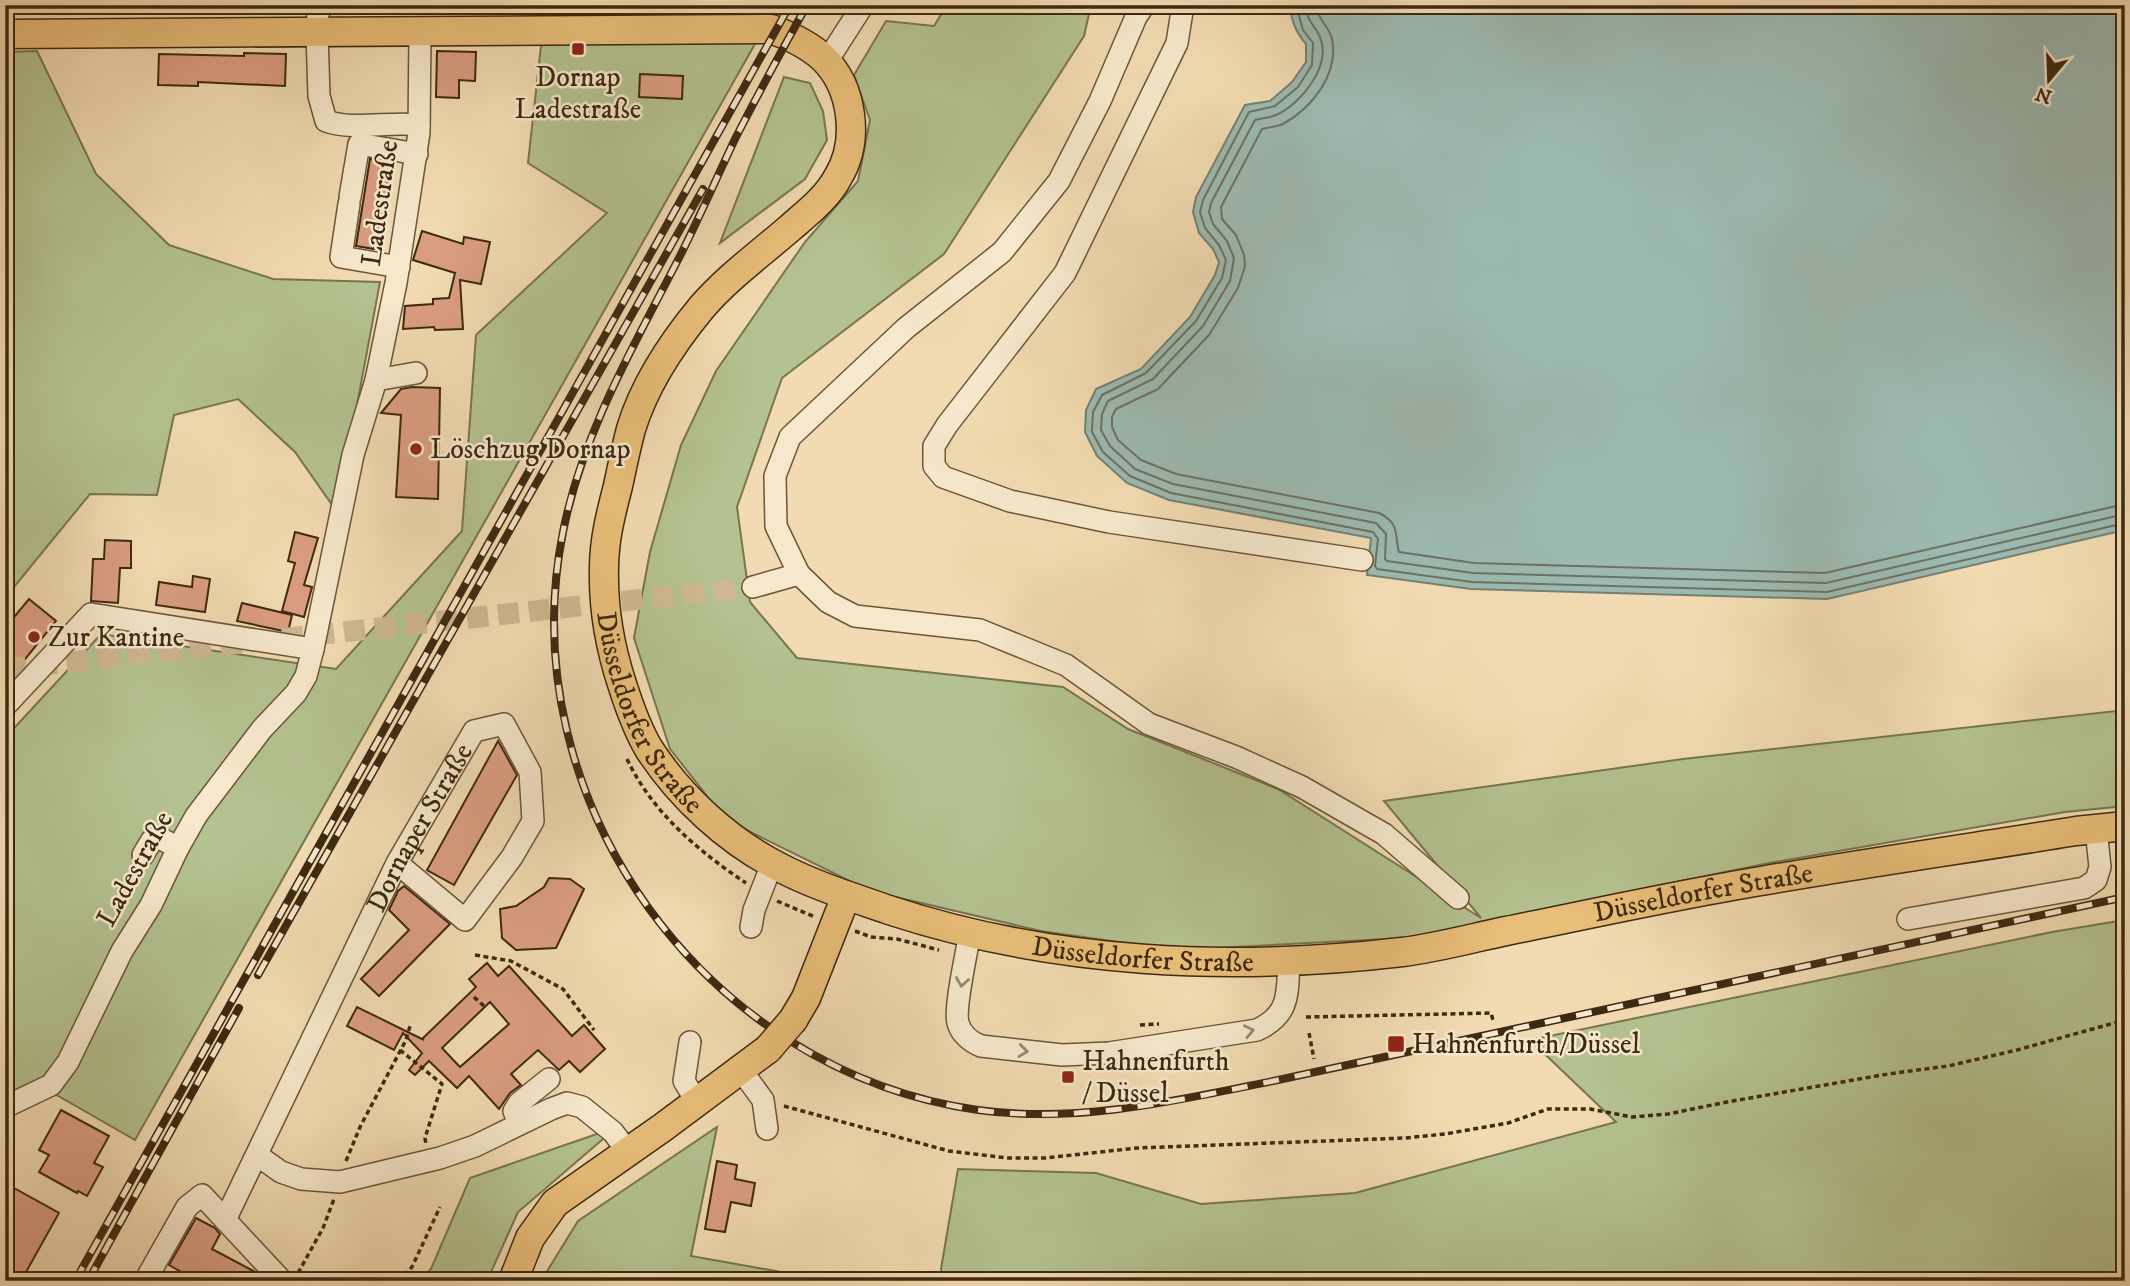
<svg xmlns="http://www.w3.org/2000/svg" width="2130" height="1286" viewBox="0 0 2130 1286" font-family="'IM FELL DW Pica',serif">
  <rect width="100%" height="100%" fill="#f2dbb2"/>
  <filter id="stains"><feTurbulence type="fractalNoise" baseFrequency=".00286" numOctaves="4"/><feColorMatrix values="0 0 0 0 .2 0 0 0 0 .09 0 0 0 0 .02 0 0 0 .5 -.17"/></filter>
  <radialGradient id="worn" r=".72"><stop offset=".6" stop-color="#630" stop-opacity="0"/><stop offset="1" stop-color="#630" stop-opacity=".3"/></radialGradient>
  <!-- green -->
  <g fill="#b4c190" stroke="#787550" stroke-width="2">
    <polygon points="654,5 777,5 135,1140 53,1093 5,1103 5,738 101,634 336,669 462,531 476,335 607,213 528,163 541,46 652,16"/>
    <polygon points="947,5 1091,5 1084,36 944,254 782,378 737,507 750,602 797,658 1063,687 1128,729 1278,789 1481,918 1384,801 1683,759 2125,710 2125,806 2065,812 1769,863 1404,938 1175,950 1041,931 870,891 726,820 670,749 634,638 650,552 681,445 716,371 805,242 858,181 870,120 854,75 886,21 934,26"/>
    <polygon points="37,51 96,174 169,245 273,279 380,282 337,512 295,452 238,399 174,415 157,495 90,494 5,598 5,52"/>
    <polygon points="784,77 810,83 823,111 827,140 805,179 720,243"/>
    <polygon points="2125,920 2125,1281 942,1281 941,1269 958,1169 1096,1173 1201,1204 1355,1193 1616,1122 1530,1040 2052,932"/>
    <polygon points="617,1127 518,1212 487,1281 419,1281 431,1269 470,1178"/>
    <polygon points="717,1127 691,1256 832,1281 541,1281 578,1221"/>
  </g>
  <!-- water -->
  <path fill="#9cbab2" stroke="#768072" stroke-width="2" d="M1290,5h835v525l-298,69 -356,-10 -104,-14 4,-37 -202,-38 -42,-17 -30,-27 -12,-24 1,-22 10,-21 45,-20 49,-52 25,-42 4,-13 -6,-13 -14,-16 -6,-21 3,-15 49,-92 25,-4 22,-19 14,-20v-18c-10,-12 -15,-23 -16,-39z"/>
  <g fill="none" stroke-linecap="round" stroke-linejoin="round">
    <!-- shore -->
    <g stroke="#6c7262" stroke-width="2">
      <polyline points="1296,5 1303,30 1313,43 1312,65 1298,87 1275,106 1249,112 1203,200 1200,212 1205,228 1219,245 1226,260 1222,278 1196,321 1146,373 1102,395 1093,412 1092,432 1103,452 1130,476 1171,493 1373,532 1378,539 1375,566 1377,569 1472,582 1827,592 2125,523"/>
      <path d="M1305,5c3,20 12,21 16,35 9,27 -20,64 -45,75 -6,3 -14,3 -21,5l-44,83 -2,9 4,12 14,17 7,17 -4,23 -27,45 -50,53 -45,22 -6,13 -1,16 9,16 25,23 38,15 203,39 10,11 -1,25 2,2 86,12 353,10 299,-69"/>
      <path d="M1316,5c1,14 13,21 16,34 7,35 -20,69 -49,85 -7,3 -14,3 -21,5l-41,78 1,12 14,16 8,20 1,11 -7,22 -29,47 -51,54 -42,20 -4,8v10l6,13 23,20 35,14 203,39c22,11 15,22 20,39l75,11 351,10 300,-69"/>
    </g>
  </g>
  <!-- building -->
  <g fill="#db9d82" stroke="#3d2911" stroke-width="2" fill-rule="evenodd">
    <polygon points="437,51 476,52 475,81 459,80 459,98 436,97"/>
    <polygon points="244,53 286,54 285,86 198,82 198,86 158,85 159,54 244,56"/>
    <polygon points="640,74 683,76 682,99 639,97"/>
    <polygon points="370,159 392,163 374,249 356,246"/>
    <polygon points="422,231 463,244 464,237 490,242 481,284 460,280 463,329 435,330 434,327 403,329 405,306 433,304 433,299 449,298 455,273 413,260"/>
    <polygon points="412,387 440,388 438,499 396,497 401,415 381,413 401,389"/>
    <polygon points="295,532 318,538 304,585 312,587 304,617 282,611 295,563 288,561"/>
    <polygon points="105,540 131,541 131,568 120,568 118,603 91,601 93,559 104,559"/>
    <polygon points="193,576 210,579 205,612 156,605 159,582 192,587"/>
    <polygon points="29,599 56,621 5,684 5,628"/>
    <polygon points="242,603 292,615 288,632 237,621"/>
    <polygon points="498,741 517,775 454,885 427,870"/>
    <polygon points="549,878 570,879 584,889 556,948 516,950 502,938 500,909 516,906 544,887"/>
    <polygon points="404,886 450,924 379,996 361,979 409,930 389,910 398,891"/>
    <path d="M487,963l11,13 11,-10 63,70 12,-11 21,24 -25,23 -11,-11 -10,9 -21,-20 -27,24 10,11 -11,8 -11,16 -30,-33 -12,12 -28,-27 -14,14 -6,-5 13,-17 -19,-20 -9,17 -47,-24 10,-19 67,33 -2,-1 54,-52 -7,-8zM490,1002l19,22 -49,43 -18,-19z"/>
    <polygon points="61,1110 109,1136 94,1163 103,1167 87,1196 78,1191 77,1193 39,1172 49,1155 39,1150"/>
    <polygon points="717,1161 737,1165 735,1179 755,1183 751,1206 731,1202 725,1232 705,1229"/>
    <polygon points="5,1183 59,1213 21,1281 5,1281"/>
    <polygon points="196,1218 215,1228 220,1234 212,1249 257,1273 264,1281 197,1281 169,1265"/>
  </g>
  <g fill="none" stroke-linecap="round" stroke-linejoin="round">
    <!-- minor-tunnel -->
    <polyline stroke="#ceb792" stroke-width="21" stroke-dasharray="21 10" stroke-linecap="butt" points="5,669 753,587"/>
    <!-- minor casing -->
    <g stroke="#6a5639" stroke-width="24">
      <g id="minor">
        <path d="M323,5l-5,8 -1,20 2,63 7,25c28,10 63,0 93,4"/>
        <polyline points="1144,5 1136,17 1100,101 1059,181 1002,252 906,328 790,437 775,476 776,526 799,574 828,602 855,616 980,630 1066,665 1149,724 1236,757 1302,787 1384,834 1458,898"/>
        <polyline points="1183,5 1177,43 1065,273 947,425 934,446 934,466 943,477 1010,501 1109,522 1362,560"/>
        <polyline points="827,61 863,5"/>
        <polyline points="350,197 359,144 417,154"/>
        <polyline points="349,204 341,257 399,267"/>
        <polyline points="376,380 416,373"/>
        <polyline points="753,587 799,574"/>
        <polyline points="5,706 91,614 313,649"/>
        <polyline points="143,855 152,840 160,838 178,848"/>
        <polyline points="1908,919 2084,888 2096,880 2100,867 2096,829"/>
        <polyline points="751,927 754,910 772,864"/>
        <path d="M970,933c-3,18 -16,75 -12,90 3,11 13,19 23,23l81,9 47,-2 148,-23c34,-16 30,-37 32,-69"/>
        <polyline points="690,1042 684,1081 697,1102"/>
        <polyline points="741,1070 763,1100 767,1129"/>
        <polyline points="5,1107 51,1085 68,1062 122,951 151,905 178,848 196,816 262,729 296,693 306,676 313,649 353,455 376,380 396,283 419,133 420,32"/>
        <polyline points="519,1124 514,1111 519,1103 549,1079"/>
        <polyline points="257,1155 281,1172 301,1179 340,1182 440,1158 475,1146 551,1109 567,1103 582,1107 613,1132 628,1152"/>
        <path id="s1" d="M225,1220l172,-357 77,-132 30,-7 26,48 3,49 -21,36 -47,63 -68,-57"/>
        <polyline points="145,1281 187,1207 202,1195 282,1281"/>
      </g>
    </g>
    <!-- major casing -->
    <g stroke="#3d2911" stroke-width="31">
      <g id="major">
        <path id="s2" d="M5,34l766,-5c19,7 37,15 52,29 30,29 37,83 15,119 -11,21 -31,36 -48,51 -30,26 -62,49 -88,79 -29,35 -58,79 -71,122 -5,19 -9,38 -13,57 -7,27 -14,54 -14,82 -1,38 6,79 18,116 7,22 15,45 27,65 31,48 79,92 130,118 34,18 73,30 110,43 164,54 342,62 513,42 35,-4 70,-14 104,-21 85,-17 170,-36 255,-50 105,-18 210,-33 315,-50l49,-5"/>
        <polyline points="793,1020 806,998 846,896"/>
        <polyline points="513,1281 530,1238 555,1203 662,1128 768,1049"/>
      </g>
    </g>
    <!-- path -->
    <g stroke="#3d2911" stroke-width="3.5" stroke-dasharray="5 3.5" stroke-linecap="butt">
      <path d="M627,759c25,53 71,92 119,124"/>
      <polyline points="777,901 815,917"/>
      <polyline points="855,931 871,937 897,939 939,950"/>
      <polyline points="475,955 511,961 563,989 594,1030"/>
      <polyline points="474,997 484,1006"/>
      <polyline points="1306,1017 1491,1013 1493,1020"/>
      <polyline points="1140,1025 1159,1024"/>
      <polyline points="1309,1033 1314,1059"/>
      <polyline points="400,1050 442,1084 425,1138 426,1144"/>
      <polyline points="784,1106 949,1151 1008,1158 1045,1158 1137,1148 1405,1138 1445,1134 1508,1123 1548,1109 1590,1109 1632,1117 1668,1114 1727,1102 1888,1074 1948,1066 2017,1050 2125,1020"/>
      <polyline points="346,1161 360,1127 406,1040 410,1026"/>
      <polyline points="298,1273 323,1228 334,1199"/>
      <polyline points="398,1281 412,1267 440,1207"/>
    </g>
    <!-- minor -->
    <use href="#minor" stroke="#f7e8cd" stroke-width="21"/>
    <!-- major -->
    <use href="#major" stroke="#e9be79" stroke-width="28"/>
    <!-- rail casing -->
    <g stroke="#3d2911" stroke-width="8">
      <g id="rail">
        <path d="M807,5c-25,45 -49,89 -72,134 -18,38 -35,77 -54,115 -46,90 -98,177 -118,278 -54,270 144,540 415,578 102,14 201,-10 300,-30l847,-183"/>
        <polyline points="258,975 703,189"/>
        <polyline points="75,1281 790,5"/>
        <polyline points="88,1281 239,1008"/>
      </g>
    </g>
    <!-- rail -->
    <use href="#rail" stroke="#f7e8cd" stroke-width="5" stroke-dasharray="16" stroke-linecap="butt"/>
    <!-- major-bridge casing -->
    <g stroke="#3d2911" stroke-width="31" stroke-linecap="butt">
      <polyline id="major-bridge" points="768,1049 793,1020"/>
    </g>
    <!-- major-bridge -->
    <use href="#major-bridge" stroke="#e9be79" stroke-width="28"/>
  </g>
  <!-- one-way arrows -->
  <defs><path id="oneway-chevron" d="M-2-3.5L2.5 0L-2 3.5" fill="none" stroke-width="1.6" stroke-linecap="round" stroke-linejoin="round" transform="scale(1.75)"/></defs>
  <g stroke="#9a886f">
    <use href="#oneway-chevron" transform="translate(962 982) rotate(99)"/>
    <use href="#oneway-chevron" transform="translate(1249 1031) rotate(-12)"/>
    <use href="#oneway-chevron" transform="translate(1023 1051) rotate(7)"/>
  </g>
  <!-- markers -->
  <g fill="#8f2418" stroke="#f7e8cd" stroke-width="2.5">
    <rect x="571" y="42" width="14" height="14" rx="3.5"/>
    <circle cx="416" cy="449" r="7"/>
    <circle cx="34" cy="637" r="7"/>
    <rect x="1387" y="1035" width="18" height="18" rx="3.5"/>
    <rect x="1061" y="1070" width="14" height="14" rx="3.5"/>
  </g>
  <g text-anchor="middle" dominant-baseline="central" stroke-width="5" stroke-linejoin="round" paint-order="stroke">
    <!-- poi labels -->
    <g font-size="28" fill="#3d2911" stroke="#f7e8cd" text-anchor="start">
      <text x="578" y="77" text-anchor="middle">Dornap<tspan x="578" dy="32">Ladestraße</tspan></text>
      <text x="430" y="449">Löschzug Dornap</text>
      <text x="48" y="637">Zur Kantine</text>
      <text x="1412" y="1044">Hahnenfurth/Düssel</text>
      <text x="1082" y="1061">Hahnenfurth<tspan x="1082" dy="32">/ Düssel</tspan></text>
    </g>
    <!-- street labels -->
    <g font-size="28" fill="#3d2911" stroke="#f7e8cd">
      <text transform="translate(380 203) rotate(-82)">Ladestraße</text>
      <text stroke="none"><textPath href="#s2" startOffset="1582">Düsseldorfer Straße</textPath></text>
      <text stroke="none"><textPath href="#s1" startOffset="438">Dornaper Straße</textPath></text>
      <text transform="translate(135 869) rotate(-61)">Ladestraße</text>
      <text stroke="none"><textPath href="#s2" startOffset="2737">Düsseldorfer Straße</textPath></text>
      <text stroke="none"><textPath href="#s2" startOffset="2170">Düsseldorfer Straße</textPath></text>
    </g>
  </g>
  <!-- margin -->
  <rect width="2130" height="1286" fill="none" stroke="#f2dbb2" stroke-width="28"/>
  <rect x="7" y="7" width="2116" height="1272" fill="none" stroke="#3d2911" stroke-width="3.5"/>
  <rect x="14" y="14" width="2102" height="1258" fill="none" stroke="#3d2911" stroke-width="2"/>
  <!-- north arrow -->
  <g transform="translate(2049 80) rotate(199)" stroke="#f7e8cd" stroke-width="5" paint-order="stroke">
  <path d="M0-5L12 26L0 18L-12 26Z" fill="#3d2911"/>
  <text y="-10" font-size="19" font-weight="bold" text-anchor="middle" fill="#3d2911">N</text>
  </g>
  <rect width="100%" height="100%" filter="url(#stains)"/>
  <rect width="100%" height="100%" fill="url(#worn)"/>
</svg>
